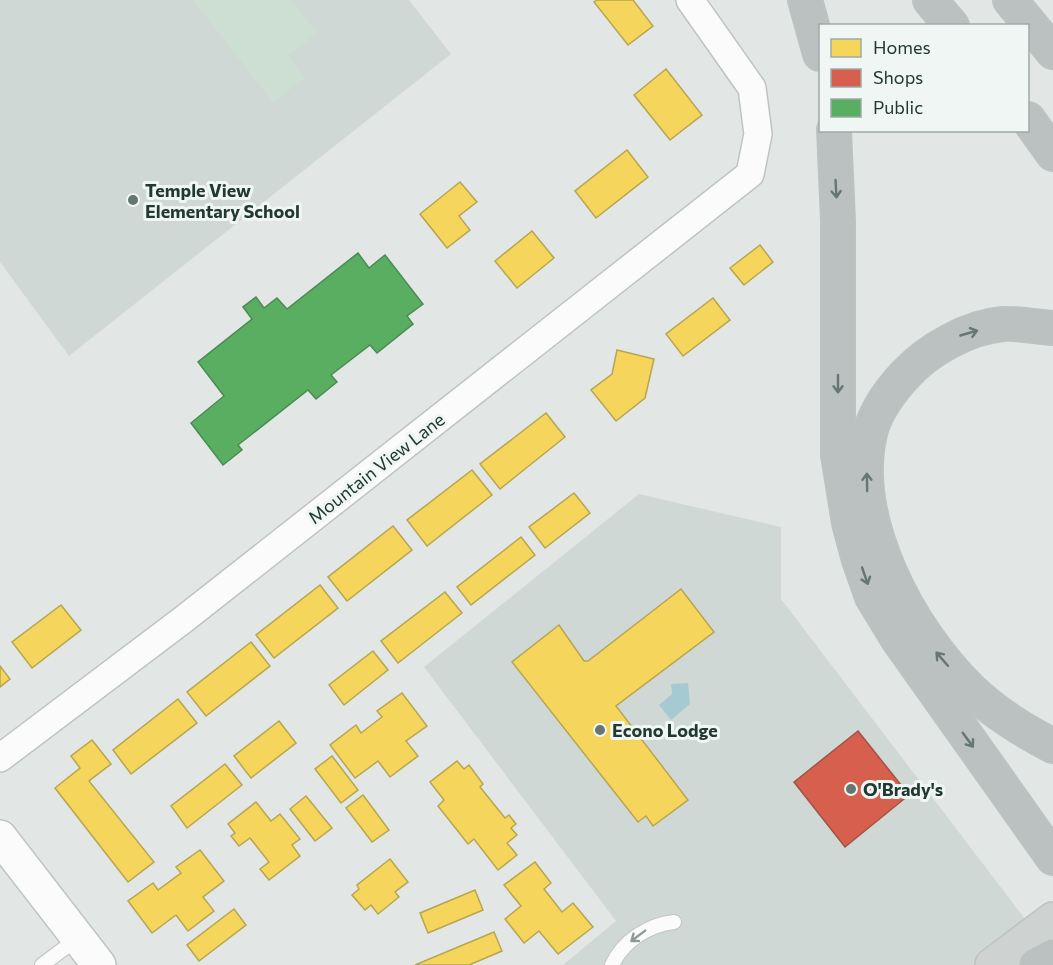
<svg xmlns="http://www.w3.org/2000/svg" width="1053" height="965" viewBox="0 0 1053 965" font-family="Commissioner,sans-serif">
  <rect width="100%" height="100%" fill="#e2e7e5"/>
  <!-- built -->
  <g fill="#d0d8d5">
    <polygon points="0,0 409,0 451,54 69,356 0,262"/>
    <polygon points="639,494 781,527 781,599 1035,932 993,965 563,965 616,921 424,667"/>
  </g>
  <!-- green -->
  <polygon fill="#cddfd3" points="193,0 291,0 317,33 288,56 305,78 273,102"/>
  <!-- water -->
  <polygon fill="#a6cad1" points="688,683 690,704 671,720 659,705 672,694 671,684"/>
  <!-- homes -->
  <g fill="#f6d55c" stroke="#b6a650" stroke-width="1.5">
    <polygon points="597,0 633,0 653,26 628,45 594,2"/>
    <polygon points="666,69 702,115 670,140 634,95"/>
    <polygon points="627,150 648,177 596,218 575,191"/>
    <polygon points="460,182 477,202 459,216 470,230 447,248 420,214"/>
    <polygon points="532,231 554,258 517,288 495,261"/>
    <polygon points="760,245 773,262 744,285 730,268"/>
    <polygon points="713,298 730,320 683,356 666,334"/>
    <polygon points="617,350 654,359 645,398 616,421 591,390 612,374"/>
    <polygon points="546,413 565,437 500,489 480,464"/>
    <polygon points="472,470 492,495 427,546 407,520"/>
    <polygon points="574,493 590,513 545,548 529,527"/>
    <polygon points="393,526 412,550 347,601 328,577"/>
    <polygon points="521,537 535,555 471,605 457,587"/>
    <polygon points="320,585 338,608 274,658 256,635"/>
    <polygon points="681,589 714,632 616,706 688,800 653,826 646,816 638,822 512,662 559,625 584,661 588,661"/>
    <polygon points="445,592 462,613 398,663 381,641"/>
    <polygon points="61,605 81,630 32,668 12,642"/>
    <polygon points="251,642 270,666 206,716 187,692"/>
    <polygon points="373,651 388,670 344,705 329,685"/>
    <polygon points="0,666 10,679 0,687"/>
    <polygon points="402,693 427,726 406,741 418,756 390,777 378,761 355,778 330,745 356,725 361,733 382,717 377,711"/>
    <polygon points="178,699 197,723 131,774 113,750"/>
    <polygon points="279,721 296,743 251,778 234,756"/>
    <polygon points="92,740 111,764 89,781 154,862 128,882 55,788 80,768 71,756"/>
    <polygon points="332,756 358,790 341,803 315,769"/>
    <polygon points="457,761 464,769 469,765 483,784 480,787 505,818 509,815 516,824 511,828 517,835 507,843 517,855 498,870 474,839 468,844 438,806 444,800 430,782"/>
    <polygon points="225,764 242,785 187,828 171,806"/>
    <polygon points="363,795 389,830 372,842 346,808"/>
    <polygon points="306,796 332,828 315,841 290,809"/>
    <polygon points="256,802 271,821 280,814 300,839 292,845 300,856 269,880 260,869 269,862 250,838 239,846 231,836 235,833 228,824"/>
    <polygon points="200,850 224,881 203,897 214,911 188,931 176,915 152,933 128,901 153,883 158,890 181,873 176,867"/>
    <polygon points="390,859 408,882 395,892 399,897 378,914 371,905 365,910 352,895 359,889 357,885"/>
    <polygon points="535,862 551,883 544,889 562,912 573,903 593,927 558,954 539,931 524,943 505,919 521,906 504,885"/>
    <polygon points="475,890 483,910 428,933 420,913"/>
    <polygon points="234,909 246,925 199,961 187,945"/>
    <polygon points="494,932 502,951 469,965 415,965"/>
  </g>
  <!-- shops -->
  <polygon fill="#d6604d" stroke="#a05445" stroke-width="1.5" points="858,731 909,795 845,847 794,782"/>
  <!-- public -->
  <polygon fill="#5aae61" stroke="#498b53" stroke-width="1.5" points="358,253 369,268 385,255 423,304 407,316 413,324 377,353 370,345 331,375 337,382 316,399 308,390 238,445 242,450 223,465 191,423 224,396 198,362 252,319 243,307 256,297 264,308 277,298 287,309"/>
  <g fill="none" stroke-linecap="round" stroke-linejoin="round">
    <!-- lane casing -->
    <g stroke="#bfc4c2" stroke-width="16">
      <g id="lane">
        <polyline points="42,965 78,938"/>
        <path d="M612,965c11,-24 36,-40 62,-43"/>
      </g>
    </g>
    <!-- street casing -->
    <g stroke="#bfc4c2" stroke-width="30">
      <polyline id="street" points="0,758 184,619 750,174 758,134 752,88 690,0"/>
    </g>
    <!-- secondary casing -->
    <g stroke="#bec5c2" stroke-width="36">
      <polyline id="secondary" points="0,837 99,965"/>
    </g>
    <!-- primary casing -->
    <g stroke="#bcc3c1" stroke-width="36">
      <polyline id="primary" points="992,965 1053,919"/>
    </g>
    <!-- highway casing -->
    <g stroke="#bcc3c1" stroke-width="36">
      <g id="highway">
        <polyline points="805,0 820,54"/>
        <polyline points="930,0 952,26"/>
        <polyline points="1010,0 1053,52"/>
        <polyline points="1028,119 1053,154"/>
        <polyline points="834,130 838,221 838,455 849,523 859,560 872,597 897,638 1053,858"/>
        <path d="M1053,328c-16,-1 -34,-5 -50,-4 -35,3 -75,26 -98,51 -14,15 -28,35 -34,54 -23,88 38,201 100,261 25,24 52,40 82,56"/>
        <polyline points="1036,965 1053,956"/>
      </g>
    </g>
    <!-- lane -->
    <use href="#lane" stroke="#fbfbfb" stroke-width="14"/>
    <!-- street -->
    <use href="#street" stroke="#fbfbfb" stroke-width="27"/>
    <!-- secondary -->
    <use href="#secondary" stroke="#fbfbfb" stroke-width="33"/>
    <!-- primary -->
    <use href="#primary" stroke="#ced3d2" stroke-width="33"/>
    <!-- highway -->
    <use href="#highway" stroke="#bac1c0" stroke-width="33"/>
  </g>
  <!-- one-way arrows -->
  <defs><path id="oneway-shaft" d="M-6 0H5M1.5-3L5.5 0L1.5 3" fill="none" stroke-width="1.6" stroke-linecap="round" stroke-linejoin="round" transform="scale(1.5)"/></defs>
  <g stroke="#667672">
    <use href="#oneway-shaft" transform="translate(836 189) rotate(87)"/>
    <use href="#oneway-shaft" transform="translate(969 333) rotate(-16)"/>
    <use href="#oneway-shaft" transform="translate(838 384) rotate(90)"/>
    <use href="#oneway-shaft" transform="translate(867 482) rotate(-91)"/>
    <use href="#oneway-shaft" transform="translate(865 576) rotate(71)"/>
    <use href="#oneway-shaft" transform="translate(942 659) rotate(-131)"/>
    <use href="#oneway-shaft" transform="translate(968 740) rotate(54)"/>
  </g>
  <use stroke="#8e9a97" href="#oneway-shaft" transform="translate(638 936) rotate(143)"/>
  <!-- markers -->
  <g fill="#657571" stroke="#f0f6f3" stroke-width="2">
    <circle cx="133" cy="200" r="6"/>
    <circle cx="600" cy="730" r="6"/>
    <circle cx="851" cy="789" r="6"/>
  </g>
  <g text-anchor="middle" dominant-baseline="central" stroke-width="6" stroke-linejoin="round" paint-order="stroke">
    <!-- poi labels -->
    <g font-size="18" font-weight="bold" fill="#223833" stroke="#f0f6f3" text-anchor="start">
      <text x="145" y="190">Temple View<tspan x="145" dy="21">Elementary School</tspan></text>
      <text x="612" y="730">Econo Lodge</text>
      <text x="863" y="789">O'Brady's</text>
    </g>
    <!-- street labels -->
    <g font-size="18" fill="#223833" stroke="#f0f6f3">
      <text transform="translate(376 468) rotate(-38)">Mountain View Lane</text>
    </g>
  </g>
  <!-- legend -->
  <rect x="819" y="24" width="210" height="108" fill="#f0f6f3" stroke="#9eaaa6" stroke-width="1.5"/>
  <rect x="831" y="39" width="30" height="18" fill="#f6d55c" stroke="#9eaaa6" stroke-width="1.5"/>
  <text x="873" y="54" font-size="18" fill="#223833">Homes</text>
  <rect x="831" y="69" width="30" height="18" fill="#d6604d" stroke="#9eaaa6" stroke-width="1.5"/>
  <text x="873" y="84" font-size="18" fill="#223833">Shops</text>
  <rect x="831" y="99" width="30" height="18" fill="#5aae61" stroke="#9eaaa6" stroke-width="1.5"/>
  <text x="873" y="114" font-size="18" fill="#223833">Public</text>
</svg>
